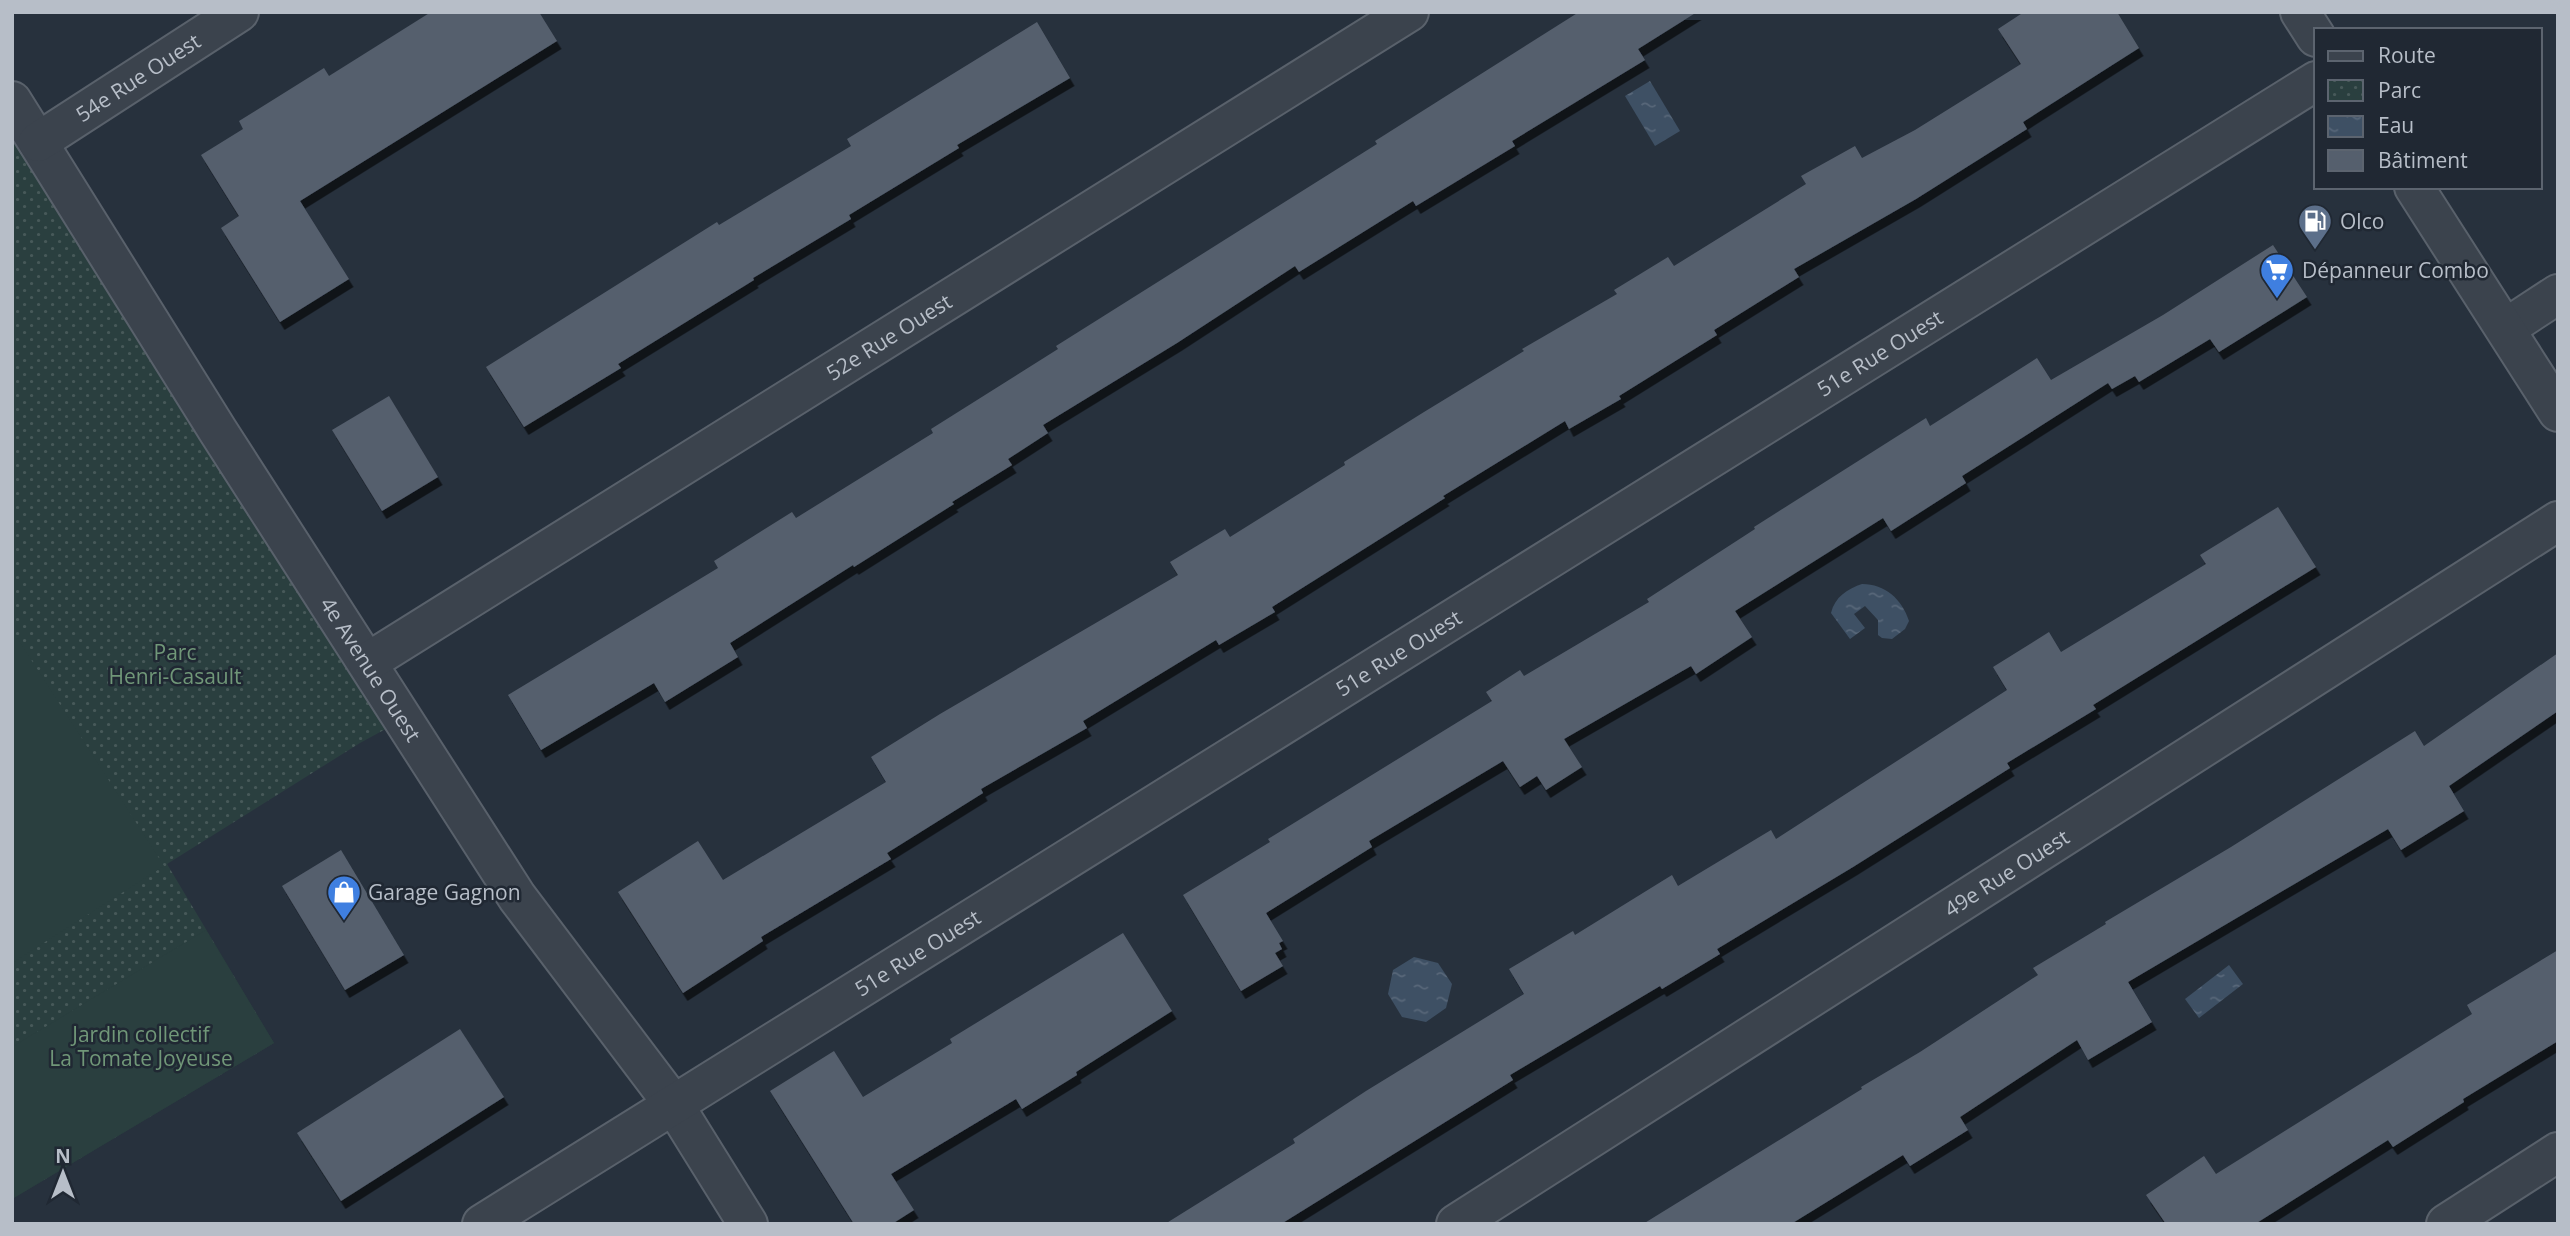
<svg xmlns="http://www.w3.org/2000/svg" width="2570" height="1236" viewBox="0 0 2570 1236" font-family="'Open Sans',sans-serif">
  <defs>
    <pattern id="park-dots" width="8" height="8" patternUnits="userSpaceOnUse" patternTransform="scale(1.75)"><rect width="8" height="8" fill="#2a3f3f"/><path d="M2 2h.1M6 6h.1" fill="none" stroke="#475959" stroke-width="1.8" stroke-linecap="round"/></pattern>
    <pattern id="water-ripples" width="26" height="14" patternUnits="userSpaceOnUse" patternTransform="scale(1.75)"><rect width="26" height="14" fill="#3e5064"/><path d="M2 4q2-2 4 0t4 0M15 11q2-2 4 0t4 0" fill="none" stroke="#586779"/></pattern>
    <filter id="shadow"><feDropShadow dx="4.5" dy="8" stdDeviation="0" flood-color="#0009"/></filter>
  </defs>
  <rect width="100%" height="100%" fill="#27313d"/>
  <!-- park -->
  <polygon fill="url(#park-dots)" points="12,101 404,719 360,743 167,864 274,1043 12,1199"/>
  <!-- garden -->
  <g fill="#2a3f3f">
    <polygon points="12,630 164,866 12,963"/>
    <polygon points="206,930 274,1043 12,1199 12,1047"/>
  </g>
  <!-- water -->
  <g fill="url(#water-ripples)">
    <polygon points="1650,81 1680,131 1655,146 1625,96"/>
    <path d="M1862,584c23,0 40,15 47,37l-4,8 -13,10 -10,-1 -4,-3v-15l-13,-14 -11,8 11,14 -15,11 -19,-26c4,-16 16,-24 31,-29z"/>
    <polygon points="1414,957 1438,963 1452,984 1446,1008 1426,1022 1402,1017 1388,994 1393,970"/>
    <polygon points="2229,965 2243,984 2199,1018 2185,999"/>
  </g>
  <!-- building -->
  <g fill="#555f6d" filter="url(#shadow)">
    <polygon points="431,12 539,12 557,41 300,201 349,279 280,322 221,228 239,216 201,155 243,129 239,121 324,68 329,76"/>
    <polygon points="1579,12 1697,12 1638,49 1645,60 1512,141 1515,146 1416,206 1413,201 1299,272 1295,266 1177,343 1043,425 1048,433 1008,459 1012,465 952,502 954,504 854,567 853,565 730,643 738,657 665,702 654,683 541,750 508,695 718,568 714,561 792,512 796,518 933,433 931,429 1058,349 1056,346 1377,144 1375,141"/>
    <polygon points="2024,12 2117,12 2139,48 2023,122 2027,129 1916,199 1794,269 1799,277 1714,330 1717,335 1619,396 1621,399 1569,429 1565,421 1443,496 1445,498 1272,607 1275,612 1219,645 1216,640 1083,721 1087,728 981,789 983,793 887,853 891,859 761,937 763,941 683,993 618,892 698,841 723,880 886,782 871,757 940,714 1178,575 1170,562 1225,529 1230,537 1345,465 1344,462 1424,412 1524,351 1522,349 1617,294 1614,290 1668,257 1674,266 1806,184 1801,176 1855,146 1862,158 1915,130 2021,64 1998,29"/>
    <polygon points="1037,22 1070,78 957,145 959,148 849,215 851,219 753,278 754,280 618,364 621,368 524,427 486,367 717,222 719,225 851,146 847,139"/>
    <polygon points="2273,245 2307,297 2219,352 2210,339 2139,382 2135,376 2112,389 2108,383 1962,476 1966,483 1891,531 1883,518 1735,611 1752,637 1696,674 1691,666 1564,739 1582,767 1546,790 1537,776 1520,787 1503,761 1369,841 1372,847 1266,913 1283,941 1279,943 1282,949 1275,953 1283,966 1241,991 1183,895 1270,842 1268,839 1492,701 1486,692 1520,670 1524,676 1649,602 1647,599 1755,529 1754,527 1926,418 1930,426 2037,358 2051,380 2163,315"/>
    <polygon points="389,396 438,477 382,511 332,430"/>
    <polygon points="2278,507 2316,567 2093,705 2096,709 2007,763 2010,768 1853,867 1717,949 1720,954 1662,989 1660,986 1510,1075 1513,1080 1281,1224 1165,1224 1295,1143 1293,1139 1366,1091 1524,994 1509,969 1573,931 1575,935 1672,875 1678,886 1771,830 1776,839 2007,690 1993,667 2049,632 2061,652 2206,564 2200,555"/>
    <polygon points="2558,653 2558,711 2449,786 2464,811 2401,850 2388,829 2128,982 2152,1022 2088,1060 2077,1040 1960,1117 1968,1130 1910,1166 1903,1155 1791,1224 1643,1224 1862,1089 1861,1087 1920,1052 2038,975 2033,968 2106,924 2105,922 2231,847 2415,731 2424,746"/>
    <polygon points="341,850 404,955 345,990 282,886"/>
    <polygon points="1123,933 1172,1011 1076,1072 1077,1075 1022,1109 1016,1099 891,1174 914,1210 892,1224 854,1224 770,1091 834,1051 863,1097 952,1043 950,1039"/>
    <polygon points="2558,950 2558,1041 2463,1099 2464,1102 2393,1147 2388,1140 2255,1224 2166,1224 2146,1195 2204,1156 2216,1174 2472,1014 2467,1005"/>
    <polygon points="460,1029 504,1097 341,1201 297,1133"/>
  </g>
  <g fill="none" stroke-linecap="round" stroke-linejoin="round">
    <!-- minor casing -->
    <g stroke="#59616b" stroke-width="42">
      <g id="minor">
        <path id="s1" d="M12,101l206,330 299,466 157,208 74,119"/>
        <path id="s2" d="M38,142l201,-130"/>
        <polyline points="2506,328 2558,294"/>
        <path id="s3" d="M368,662l1041,-650"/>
        <path id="s4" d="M482,1224l1834,-1143"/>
        <path id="s5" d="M1456,1224l1102,-703"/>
        <polyline points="2446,1224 2558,1152"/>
      </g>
    </g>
    <!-- tertiary casing -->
    <g stroke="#59616b" stroke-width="42">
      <g id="tertiary">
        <polyline points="2300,12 2316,37"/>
        <polyline points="2414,187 2558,412"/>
      </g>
    </g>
    <!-- minor -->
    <use href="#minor" stroke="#3b434d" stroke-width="38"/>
    <!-- tertiary -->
    <use href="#tertiary" stroke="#3b434d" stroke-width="38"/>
  </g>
  <!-- icons -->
  <defs>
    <g id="fuel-pin" transform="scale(1.75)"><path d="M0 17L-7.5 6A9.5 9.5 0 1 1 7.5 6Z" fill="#5c6f8a" stroke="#202833"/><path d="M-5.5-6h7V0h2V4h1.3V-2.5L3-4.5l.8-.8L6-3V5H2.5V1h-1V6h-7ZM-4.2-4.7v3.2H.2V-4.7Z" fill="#fff"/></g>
    <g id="supermarket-pin" transform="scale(1.75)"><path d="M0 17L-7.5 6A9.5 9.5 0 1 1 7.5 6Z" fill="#3f7fe0" stroke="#202833"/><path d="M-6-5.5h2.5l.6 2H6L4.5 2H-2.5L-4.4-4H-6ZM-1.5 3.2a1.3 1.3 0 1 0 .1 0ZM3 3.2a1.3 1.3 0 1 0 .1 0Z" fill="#fff"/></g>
    <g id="shop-pin" transform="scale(1.75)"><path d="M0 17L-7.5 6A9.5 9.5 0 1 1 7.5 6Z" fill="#3f7fe0" stroke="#202833"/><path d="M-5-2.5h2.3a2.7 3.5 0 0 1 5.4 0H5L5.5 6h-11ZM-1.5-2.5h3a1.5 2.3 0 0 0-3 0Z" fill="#fff"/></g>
  </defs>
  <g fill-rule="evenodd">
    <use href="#fuel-pin" x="2315" y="221"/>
    <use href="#supermarket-pin" x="2277" y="270"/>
    <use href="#shop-pin" x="344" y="892"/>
  </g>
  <g text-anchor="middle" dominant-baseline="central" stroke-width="5" stroke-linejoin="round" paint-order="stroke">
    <!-- street labels -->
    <g font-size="21" fill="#b7bec8" stroke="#202833">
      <text stroke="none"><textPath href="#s2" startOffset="119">54e Rue Ouest</textPath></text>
      <text stroke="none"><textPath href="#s3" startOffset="614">52e Rue Ouest</textPath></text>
      <text stroke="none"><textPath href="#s4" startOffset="1647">51e Rue Ouest</textPath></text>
      <text stroke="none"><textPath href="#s4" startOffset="1080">51e Rue Ouest</textPath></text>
      <text stroke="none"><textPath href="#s1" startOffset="672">4e Avenue Ouest</textPath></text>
      <text stroke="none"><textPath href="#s5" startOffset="653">49e Rue Ouest</textPath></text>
      <text stroke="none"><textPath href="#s4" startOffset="513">51e Rue Ouest</textPath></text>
    </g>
    <!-- poi labels -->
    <g font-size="21" fill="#b7bec8" stroke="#202833" text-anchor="start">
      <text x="2340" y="221">Olco</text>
      <text x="2302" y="270">Dépanneur Combo</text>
      <text x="368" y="892">Garage Gagnon</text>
    </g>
    <!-- park labels -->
    <g font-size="21" fill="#709778" stroke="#202833">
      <text x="175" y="652">Parc<tspan x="175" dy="24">Henri-Casault</tspan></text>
      <text x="141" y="1034">Jardin collectif<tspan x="141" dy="24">La Tomate Joyeuse</tspan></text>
    </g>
  </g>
  <!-- border -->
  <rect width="2570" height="1236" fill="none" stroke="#b7bec8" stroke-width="28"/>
  <!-- legend -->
  <rect x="2314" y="28" width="228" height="161" fill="#202833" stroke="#5c646f" stroke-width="2"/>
  <rect x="2328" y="51" width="35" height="10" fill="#3b434d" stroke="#5c646f" stroke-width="2"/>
  <text x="2378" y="63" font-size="21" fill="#b7bec8">Route</text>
  <rect x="2328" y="80" width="35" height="21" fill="url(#park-dots)" stroke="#5c646f" stroke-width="2"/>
  <text x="2378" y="98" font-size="21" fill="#b7bec8">Parc</text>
  <rect x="2328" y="116" width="35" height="21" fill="url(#water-ripples)" stroke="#5c646f" stroke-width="2"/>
  <text x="2378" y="133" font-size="21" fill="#b7bec8">Eau</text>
  <rect x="2328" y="150" width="35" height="21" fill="#555f6d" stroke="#5c646f" stroke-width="2"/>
  <text x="2378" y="168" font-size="21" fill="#b7bec8">Bâtiment</text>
  <!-- north arrow -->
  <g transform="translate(63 1173)" stroke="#202833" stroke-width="5" paint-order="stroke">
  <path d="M0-5L12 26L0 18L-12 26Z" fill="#b7bec8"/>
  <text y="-10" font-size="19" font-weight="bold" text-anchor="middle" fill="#b7bec8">N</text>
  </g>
</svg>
